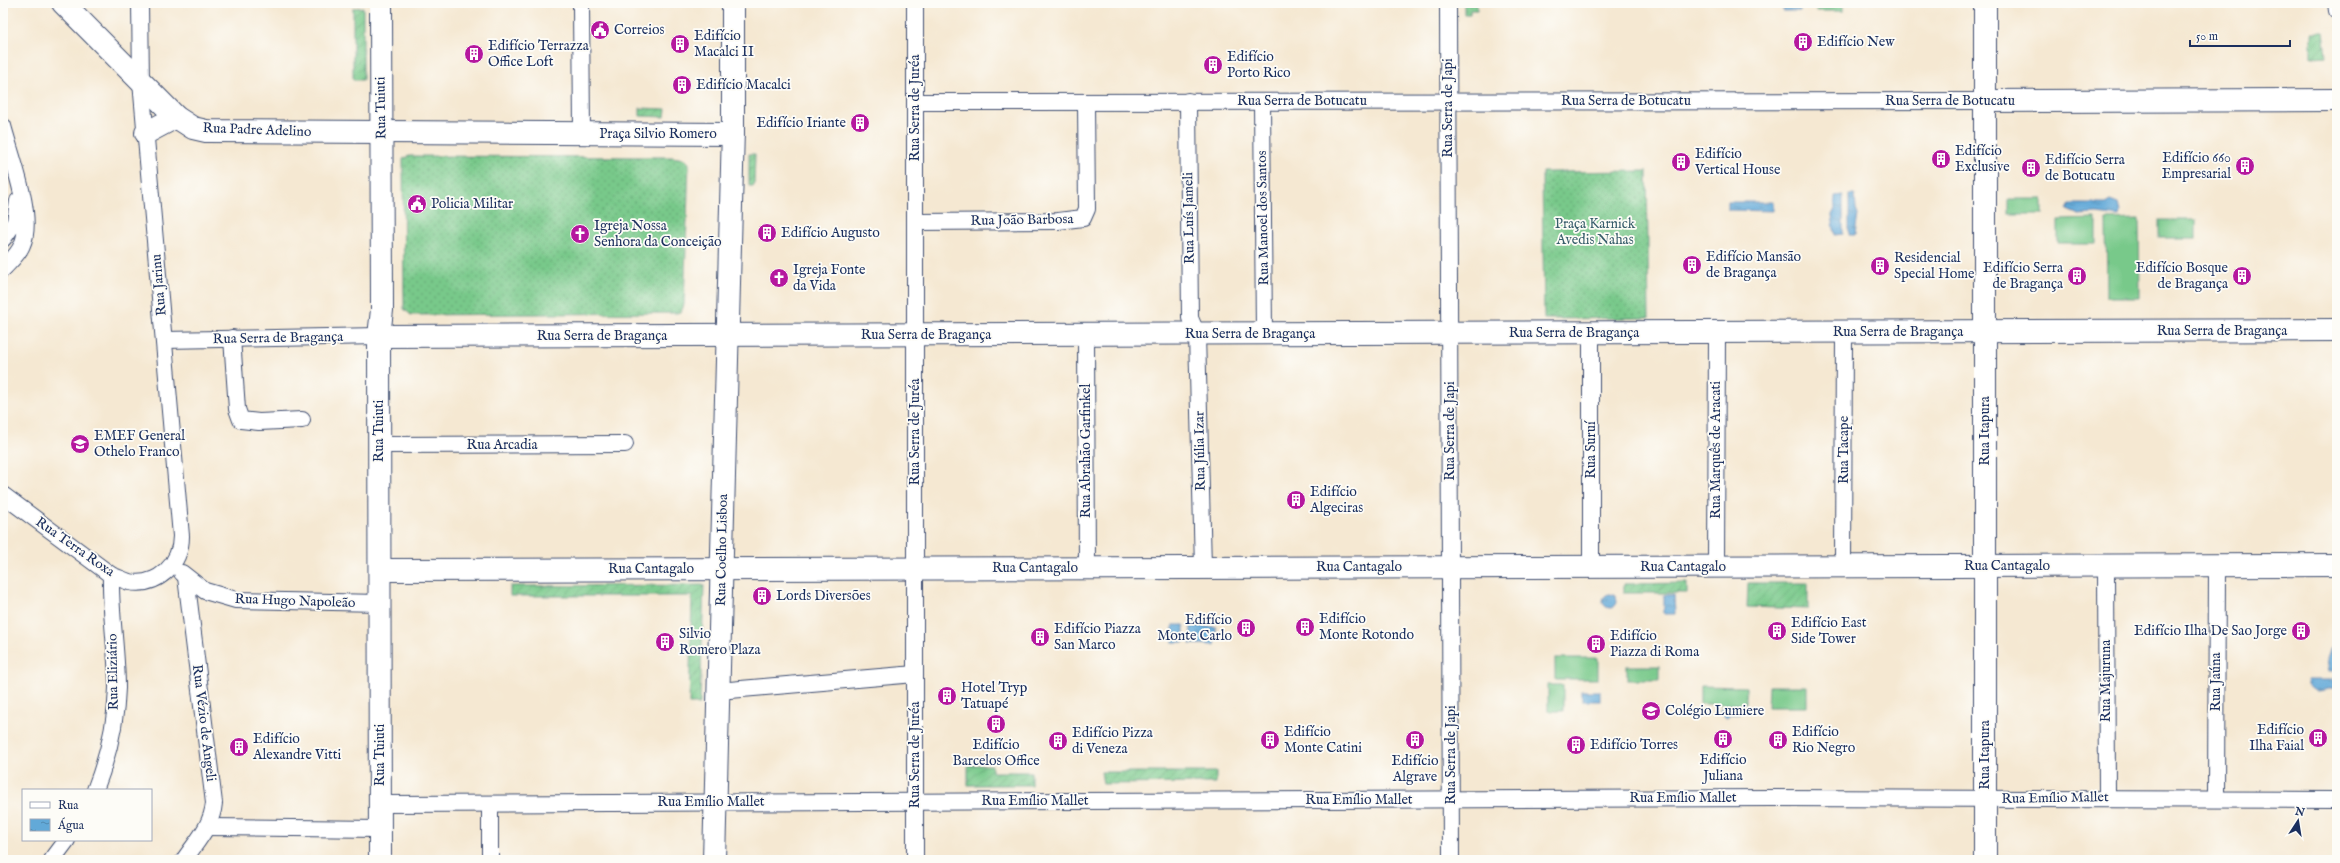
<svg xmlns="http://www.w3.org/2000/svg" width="2340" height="863" viewBox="0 0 2340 863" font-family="'IM FELL English',serif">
  <defs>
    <pattern id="grass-dots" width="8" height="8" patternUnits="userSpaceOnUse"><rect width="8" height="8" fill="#78c98a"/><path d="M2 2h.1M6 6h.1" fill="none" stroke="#62a474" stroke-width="1.8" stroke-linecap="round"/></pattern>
    <pattern id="garden-furrows" width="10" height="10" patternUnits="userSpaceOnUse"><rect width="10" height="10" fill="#78c98a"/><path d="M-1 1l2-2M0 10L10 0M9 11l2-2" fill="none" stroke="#62a474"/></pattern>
    <pattern id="water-ripples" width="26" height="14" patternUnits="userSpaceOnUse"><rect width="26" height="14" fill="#62a9d8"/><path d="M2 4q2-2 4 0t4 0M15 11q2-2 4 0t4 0" fill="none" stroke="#508ab2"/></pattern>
  </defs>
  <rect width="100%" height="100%" fill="#fdfcf7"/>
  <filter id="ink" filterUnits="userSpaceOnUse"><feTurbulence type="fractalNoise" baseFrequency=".025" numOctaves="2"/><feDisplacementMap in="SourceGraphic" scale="8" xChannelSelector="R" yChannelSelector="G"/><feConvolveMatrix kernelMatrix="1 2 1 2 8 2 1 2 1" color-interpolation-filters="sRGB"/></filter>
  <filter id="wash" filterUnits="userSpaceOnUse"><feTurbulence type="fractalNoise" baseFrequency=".012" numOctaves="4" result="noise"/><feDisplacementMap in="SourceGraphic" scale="16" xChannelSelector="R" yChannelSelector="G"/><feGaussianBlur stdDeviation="0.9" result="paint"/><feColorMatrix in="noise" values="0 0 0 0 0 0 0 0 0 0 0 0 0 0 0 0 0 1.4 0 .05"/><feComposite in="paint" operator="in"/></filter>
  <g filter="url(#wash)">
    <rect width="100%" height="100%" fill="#f5e8d2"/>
    <!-- grass -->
    <g fill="url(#grass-dots)" stroke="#4a7c74">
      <polygon points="1464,3 1477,3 1477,10 1470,10 1470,14 1464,14"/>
      <polygon points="409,156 672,157 685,159 689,163 684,305 681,312 676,313 411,315 404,309 403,159"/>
      <polygon points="1647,171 1649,318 1544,319 1542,172"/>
    </g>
    <!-- garden -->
    <g fill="url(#garden-furrows)" stroke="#4a7c74">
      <polygon points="363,7 363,80 353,80 353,8"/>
      <polygon points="2312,32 2323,32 2326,56 2312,57"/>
      <polygon points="640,108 666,109 665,117 640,116"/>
      <polygon points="749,154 755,154 754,186 749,186"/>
      <polygon points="1687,583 1687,593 1624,593 1624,584"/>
      <polygon points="1748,583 1808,583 1808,609 1747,607"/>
      <polygon points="704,585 700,704 689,704 692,596 510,596 510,586"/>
      <polygon points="968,765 992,765 992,772 1031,772 1031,785 968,785"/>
      <polygon points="1101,772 1216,772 1216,783 1103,784"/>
    </g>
    <!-- pitch -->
    <g fill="#78c98a" stroke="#4a7c74">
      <rect x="1816" y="3" width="27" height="8"/>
      <rect x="2009" y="199" width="34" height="15"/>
      <polygon points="2096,219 2096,244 2058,244 2058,220"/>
      <polygon points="2139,219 2140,297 2107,297 2106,220"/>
      <rect x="2159" y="220" width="37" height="18"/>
      <rect x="1555" y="658" width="43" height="21"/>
      <rect x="1627" y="666" width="32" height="14"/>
      <rect x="1548" y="685" width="15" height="26"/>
      <polygon points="1700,686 1746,687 1746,704 1700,704"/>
      <polygon points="1769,686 1807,686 1807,707 1768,707"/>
    </g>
    <!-- water -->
    <g fill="url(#water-ripples)" stroke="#3e6c9b">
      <polygon points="1782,3 1800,3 1800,11 1783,11"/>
      <polygon points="1843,195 1843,234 1835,235 1832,215 1835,209 1835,196"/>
      <polygon points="1849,195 1855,195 1856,210 1858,215 1855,235 1849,235"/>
      <polygon points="2110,201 2118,204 2120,212 2119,217 2098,214 2079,215 2067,210 2070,204 2105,204"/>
      <polygon points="1728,202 1773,202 1773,211 1728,210"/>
      <circle cx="1610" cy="601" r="7"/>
      <polygon points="1664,595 1674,595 1675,614 1664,614"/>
      <rect x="1173" y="625" width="11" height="17"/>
      <polygon points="1191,626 1216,627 1215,645 1190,644"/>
      <polygon points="2337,646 2336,671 2329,671 2327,659 2331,647"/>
      <path d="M2307,680h29v8c-11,-1 -19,9 -28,-3z"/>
      <rect x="1582" y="691" width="18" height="10"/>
      <polygon points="1736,705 1736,707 1741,707 1740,714 1731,714 1726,718 1719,711 1725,706"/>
    </g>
  </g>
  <g filter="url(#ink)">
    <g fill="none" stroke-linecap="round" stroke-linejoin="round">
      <!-- street casing -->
      <g stroke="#3c4b6f" stroke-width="18">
        <g id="street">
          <polyline points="581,3 582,134"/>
          <polyline points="1448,3 1451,860"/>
          <polyline points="2336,3 2337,11"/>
          <polyline points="1188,101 1190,318 1197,334 1203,567"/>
          <polyline points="915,102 1985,101"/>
          <polyline points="1262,102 1264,334"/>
          <path d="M3,126c8,31 32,91 19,119 -4,10 -12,16 -19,24"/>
          <polyline points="915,222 1058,221 1083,218 1087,209 1086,102"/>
          <polyline points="3,239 15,222 18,201"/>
          <polyline points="1086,335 1087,568"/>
          <polyline points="232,338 237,409 241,420 259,422 302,420"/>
          <polyline points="164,340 379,336"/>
          <polyline points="380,445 625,444"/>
          <path d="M3,495l108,80c6,2 12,5 18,7 29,5 52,-18 52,-46l-40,-454 -1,-79"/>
          <polyline points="2106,565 2107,797"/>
          <polyline points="1591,566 1591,333"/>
          <polyline points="1843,566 1844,333"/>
          <polyline points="1716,567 1717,333"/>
          <polyline points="182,573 205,591 236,600 380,603"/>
          <polyline points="718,691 915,674"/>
          <path d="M95,790c13,-33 21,-66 22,-102 0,-37 -7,-75 -6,-113"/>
          <polyline points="2216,799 2217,565"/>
          <polyline points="381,804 1773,798 2337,800"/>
          <polyline points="207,827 380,829"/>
          <polyline points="52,860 67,840"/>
          <path d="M184,860c12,-18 28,-34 30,-57l-28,-226"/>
          <polyline points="490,860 490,804"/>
          <polyline points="915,860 915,3"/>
        </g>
      </g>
      <!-- secondary casing -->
      <g stroke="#3c4b6f" stroke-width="24">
        <g id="secondary">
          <polyline points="63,3 176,117 193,128 206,131 733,134"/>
          <polyline points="1985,3 1985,860"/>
          <polyline points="1985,101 2337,100"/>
          <polyline points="146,133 176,117"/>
          <polyline points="379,336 2337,330"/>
          <polyline points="380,570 2337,565"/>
          <polyline points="380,860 379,336 382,310 381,3"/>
          <polyline points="714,860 733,129 733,3"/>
        </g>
      </g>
      <!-- street -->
      <use href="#street" stroke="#fff" stroke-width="16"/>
      <!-- secondary -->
      <use href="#secondary" stroke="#fff" stroke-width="22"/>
    </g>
  </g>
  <!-- icons -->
  <defs>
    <g id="civic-disc" transform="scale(1)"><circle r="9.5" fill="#b5179e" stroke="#fdfcf7"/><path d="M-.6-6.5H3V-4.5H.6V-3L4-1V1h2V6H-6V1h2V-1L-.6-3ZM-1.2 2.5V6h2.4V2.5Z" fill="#fff"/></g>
    <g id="building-disc" transform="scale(1)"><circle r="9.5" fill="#b5179e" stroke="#fdfcf7"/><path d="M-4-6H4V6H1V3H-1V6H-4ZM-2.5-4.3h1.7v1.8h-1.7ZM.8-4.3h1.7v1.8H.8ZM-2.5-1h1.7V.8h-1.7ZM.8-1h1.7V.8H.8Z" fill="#fff"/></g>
    <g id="church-disc" transform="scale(1)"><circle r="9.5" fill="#b5179e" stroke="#fdfcf7"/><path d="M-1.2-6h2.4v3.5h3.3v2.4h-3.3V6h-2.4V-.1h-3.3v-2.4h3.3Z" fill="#fff"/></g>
    <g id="school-disc" transform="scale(1)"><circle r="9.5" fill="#b5179e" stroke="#fdfcf7"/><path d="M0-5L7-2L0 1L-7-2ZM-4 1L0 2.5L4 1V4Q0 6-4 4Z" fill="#fff"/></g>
  </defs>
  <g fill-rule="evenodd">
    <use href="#civic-disc" x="600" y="30"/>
    <use href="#building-disc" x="1803" y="42"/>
    <use href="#building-disc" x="680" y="44"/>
    <use href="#building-disc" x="474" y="54"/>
    <use href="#building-disc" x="1213" y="65"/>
    <use href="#building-disc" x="682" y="85"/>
    <use href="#building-disc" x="860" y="123"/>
    <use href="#building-disc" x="1941" y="159"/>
    <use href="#building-disc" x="1681" y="162"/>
    <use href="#building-disc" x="2245" y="166"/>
    <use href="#building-disc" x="2031" y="168"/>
    <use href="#civic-disc" x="417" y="204"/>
    <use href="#building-disc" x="767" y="233"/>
    <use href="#church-disc" x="580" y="234"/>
    <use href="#building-disc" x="1692" y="265"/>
    <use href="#building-disc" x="1880" y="266"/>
    <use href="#building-disc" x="2077" y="276"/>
    <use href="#building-disc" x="2242" y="276"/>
    <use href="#church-disc" x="779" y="278"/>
    <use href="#school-disc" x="80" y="444"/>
    <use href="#building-disc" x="1296" y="500"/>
    <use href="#building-disc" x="762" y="596"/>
    <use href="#building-disc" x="1305" y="627"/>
    <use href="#building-disc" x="1246" y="628"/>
    <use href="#building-disc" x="1777" y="631"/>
    <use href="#building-disc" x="2301" y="631"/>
    <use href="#building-disc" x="1040" y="637"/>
    <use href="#building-disc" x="665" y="642"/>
    <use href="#building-disc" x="1596" y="644"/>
    <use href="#building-disc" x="947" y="696"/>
    <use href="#school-disc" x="1651" y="711"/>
    <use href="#building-disc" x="996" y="724"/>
    <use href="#building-disc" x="2318" y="738"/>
    <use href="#building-disc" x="1723" y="739"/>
    <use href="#building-disc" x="1270" y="740"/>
    <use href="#building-disc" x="1415" y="740"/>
    <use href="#building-disc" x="1778" y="740"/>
    <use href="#building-disc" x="1058" y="741"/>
    <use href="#building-disc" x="1576" y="745"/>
    <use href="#building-disc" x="239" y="747"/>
  </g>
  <g text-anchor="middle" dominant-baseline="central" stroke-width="3.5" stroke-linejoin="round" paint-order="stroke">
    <!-- poi labels -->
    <g font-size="14" fill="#1b2f5e" stroke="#fdfcf7" text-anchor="start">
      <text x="614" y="30">Correios</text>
      <text x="694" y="36">Edifício<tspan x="694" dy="16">Macalci II</tspan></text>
      <text x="1817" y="42">Edifício New</text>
      <text x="488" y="46">Edifício Terrazza<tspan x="488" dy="16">Office Loft</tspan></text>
      <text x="1227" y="57">Edifício<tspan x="1227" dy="16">Porto Rico</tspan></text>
      <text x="696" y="85">Edifício Macalci</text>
      <text x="846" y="123" text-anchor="end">Edifício Iriante</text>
      <text x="1955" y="151">Edifício<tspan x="1955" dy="16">Exclusive</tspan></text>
      <text x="1695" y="154">Edifício<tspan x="1695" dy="16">Vertical House</tspan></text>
      <text x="2231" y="158" text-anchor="end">Edifício 660<tspan x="2231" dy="16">Empresarial</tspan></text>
      <text x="2045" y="160">Edifício Serra<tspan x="2045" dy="16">de Botucatu</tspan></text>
      <text x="431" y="204">Policia Militar</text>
      <text x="594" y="226">Igreja Nossa<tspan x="594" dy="16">Senhora da Conceição</tspan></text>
      <text x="781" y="233">Edifício Augusto</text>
      <text x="1706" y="257">Edifício Mansão<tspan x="1706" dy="16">de Bragança</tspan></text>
      <text x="1894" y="258">Residencial<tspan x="1894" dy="16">Special Home</tspan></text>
      <text x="2063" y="268" text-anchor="end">Edifício Serra<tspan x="2063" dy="16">de Bragança</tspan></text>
      <text x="2228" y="268" text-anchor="end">Edifício Bosque<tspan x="2228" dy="16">de Bragança</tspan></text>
      <text x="793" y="270">Igreja Fonte<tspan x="793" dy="16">da Vida</tspan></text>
      <text x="94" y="436">EMEF General<tspan x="94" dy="16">Othelo Franco</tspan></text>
      <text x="1310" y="492">Edifício<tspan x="1310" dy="16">Algeciras</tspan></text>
      <text x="776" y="596">Lords Diversões</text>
      <text x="1319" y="619">Edifício<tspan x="1319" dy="16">Monte Rotondo</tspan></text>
      <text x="1232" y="620" text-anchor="end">Edifício<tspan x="1232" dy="16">Monte Carlo</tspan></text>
      <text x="1791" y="623">Edifício East<tspan x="1791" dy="16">Side Tower</tspan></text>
      <text x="1054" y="629">Edifício Piazza<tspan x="1054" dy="16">San Marco</tspan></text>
      <text x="2287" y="631" text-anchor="end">Edifício Ilha De Sao Jorge</text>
      <text x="679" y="634">Silvio<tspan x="679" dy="16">Romero Plaza</tspan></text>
      <text x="1610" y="636">Edifício<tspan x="1610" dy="16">Piazza di Roma</tspan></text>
      <text x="961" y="688">Hotel Tryp<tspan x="961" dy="16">Tatuapé</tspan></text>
      <text x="1665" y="711">Colégio Lumiere</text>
      <text x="2304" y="730" text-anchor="end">Edifício<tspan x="2304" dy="16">Ilha Faial</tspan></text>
      <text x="1284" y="732">Edifício<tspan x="1284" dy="16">Monte Catini</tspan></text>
      <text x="1792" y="732">Edifício<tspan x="1792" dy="16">Rio Negro</tspan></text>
      <text x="1072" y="733">Edifício Pizza<tspan x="1072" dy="16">di Veneza</tspan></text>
      <text x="253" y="739">Edifício<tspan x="253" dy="16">Alexandre Vitti</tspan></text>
      <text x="996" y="745" text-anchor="middle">Edifício<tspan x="996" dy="16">Barcelos Office</tspan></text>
      <text x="1590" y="745">Edifício Torres</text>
      <text x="1723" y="760" text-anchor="middle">Edifício<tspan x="1723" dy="16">Juliana</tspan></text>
      <text x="1415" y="761" text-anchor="middle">Edifício<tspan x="1415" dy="16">Algrave</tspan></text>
    </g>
    <!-- street labels -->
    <g font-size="14" fill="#1b2f5e" stroke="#fdfcf7">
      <text x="1302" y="101">Rua Serra de Botucatu</text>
      <text x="1626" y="101">Rua Serra de Botucatu</text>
      <text x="1950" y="101">Rua Serra de Botucatu</text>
      <text transform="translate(381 108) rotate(-91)">Rua Tuiuti</text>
      <text transform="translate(915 108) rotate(-90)">Rua Serra de Juréa</text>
      <text transform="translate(1448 108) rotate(-90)">Rua Serra de Japi</text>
      <text transform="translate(257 130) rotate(2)">Rua Padre Adelino</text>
      <text x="658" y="134">Praça Silvio Romero</text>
      <text transform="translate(1189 218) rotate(-91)">Rua Luís Jameli</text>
      <text transform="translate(1263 218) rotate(-91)">Rua Manoel dos Santos</text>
      <text transform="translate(1022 220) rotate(-1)">Rua João Barbosa</text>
      <text transform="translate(159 285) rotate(-95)">Rua Jarinu</text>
      <text x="2222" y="331">Rua Serra de Bragança</text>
      <text x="1898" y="332">Rua Serra de Bragança</text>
      <text x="1574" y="333">Rua Serra de Bragança</text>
      <text x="1250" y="334">Rua Serra de Bragança</text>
      <text x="926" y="335">Rua Serra de Bragança</text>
      <text x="602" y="336">Rua Serra de Bragança</text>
      <text transform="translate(278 338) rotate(-1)">Rua Serra de Bragança</text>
      <text transform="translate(379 431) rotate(-90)">Rua Tuiuti</text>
      <text transform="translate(1450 431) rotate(-90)">Rua Serra de Japi</text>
      <text transform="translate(1985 431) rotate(-90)">Rua Itapura</text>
      <text transform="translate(915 432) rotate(-90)">Rua Serra de Juréa</text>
      <text x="502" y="445">Rua Arcadia</text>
      <text transform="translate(1591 450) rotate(-90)">Rua Suruí</text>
      <text transform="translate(1716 450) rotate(-90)">Rua Marquês de Aracati</text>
      <text transform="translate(1844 450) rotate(-90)">Rua Tacape</text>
      <text transform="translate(1086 451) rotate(-90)">Rua Abrahão Garfinkel</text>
      <text transform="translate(1200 451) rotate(-91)">Rua Júlia Izar</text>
      <text transform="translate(75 547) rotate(35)">Rua Terra Roxa</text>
      <text transform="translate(722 550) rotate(-89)">Rua Coelho Lisboa</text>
      <text x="2007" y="566">Rua Cantagalo</text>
      <text x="1359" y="567">Rua Cantagalo</text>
      <text x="1683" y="567">Rua Cantagalo</text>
      <text x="1035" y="568">Rua Cantagalo</text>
      <text x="651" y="569">Rua Cantagalo</text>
      <text transform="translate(295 601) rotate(2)">Rua Hugo Napoleão</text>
      <text transform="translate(113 672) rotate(-91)">Rua Eliziário</text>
      <text transform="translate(2106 681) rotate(-90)">Rua Majuruna</text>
      <text transform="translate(2216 682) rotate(-90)">Rua Jaúna</text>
      <text transform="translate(204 723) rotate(83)">Rua Vézio de Angeli</text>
      <text transform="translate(380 755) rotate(-90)">Rua Tuiuti</text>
      <text transform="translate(915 755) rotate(-90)">Rua Serra de Juréa</text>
      <text transform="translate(1451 755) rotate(-90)">Rua Serra de Japi</text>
      <text transform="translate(1985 755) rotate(-90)">Rua Itapura</text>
      <text x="1683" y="798">Rua Emílio Mallet</text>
      <text transform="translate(2055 798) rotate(-1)">Rua Emílio Mallet</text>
      <text x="1359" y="800">Rua Emílio Mallet</text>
      <text x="1035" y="801">Rua Emílio Mallet</text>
      <text x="711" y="802">Rua Emílio Mallet</text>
    </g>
    <!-- park labels -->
    <g font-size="14" fill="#375d6b" stroke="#fdfcf7">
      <text x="1595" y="224">Praça Karnick<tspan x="1595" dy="16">Avedis Nahas</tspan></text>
    </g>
  </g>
  <!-- margin -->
  <rect width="2340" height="863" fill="none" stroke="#fdfcf7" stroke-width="16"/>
  <!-- legend -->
  <rect x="22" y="789" width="130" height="52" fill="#fdfcf7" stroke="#a3aaba"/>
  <rect x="30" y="802" width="20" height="6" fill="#ffffff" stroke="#a3aaba"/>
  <text x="58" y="809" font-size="12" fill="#1b2f5e">Rua</text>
  <rect x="30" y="819" width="20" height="12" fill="url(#water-ripples)" stroke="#a3aaba"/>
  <text x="58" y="829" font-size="12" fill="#1b2f5e">Água</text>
  <!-- north arrow -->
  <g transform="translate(2298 821) rotate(12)" stroke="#fdfcf7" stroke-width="3" paint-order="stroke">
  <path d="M0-3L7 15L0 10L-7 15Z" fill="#1b2f5e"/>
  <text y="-6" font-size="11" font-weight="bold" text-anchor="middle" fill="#1b2f5e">N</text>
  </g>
  <!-- scale -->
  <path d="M2190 40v6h100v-6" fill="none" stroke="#1b2f5e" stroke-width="2"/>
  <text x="2196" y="40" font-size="12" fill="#1b2f5e" stroke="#fdfcf7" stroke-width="3" paint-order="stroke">50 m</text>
</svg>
